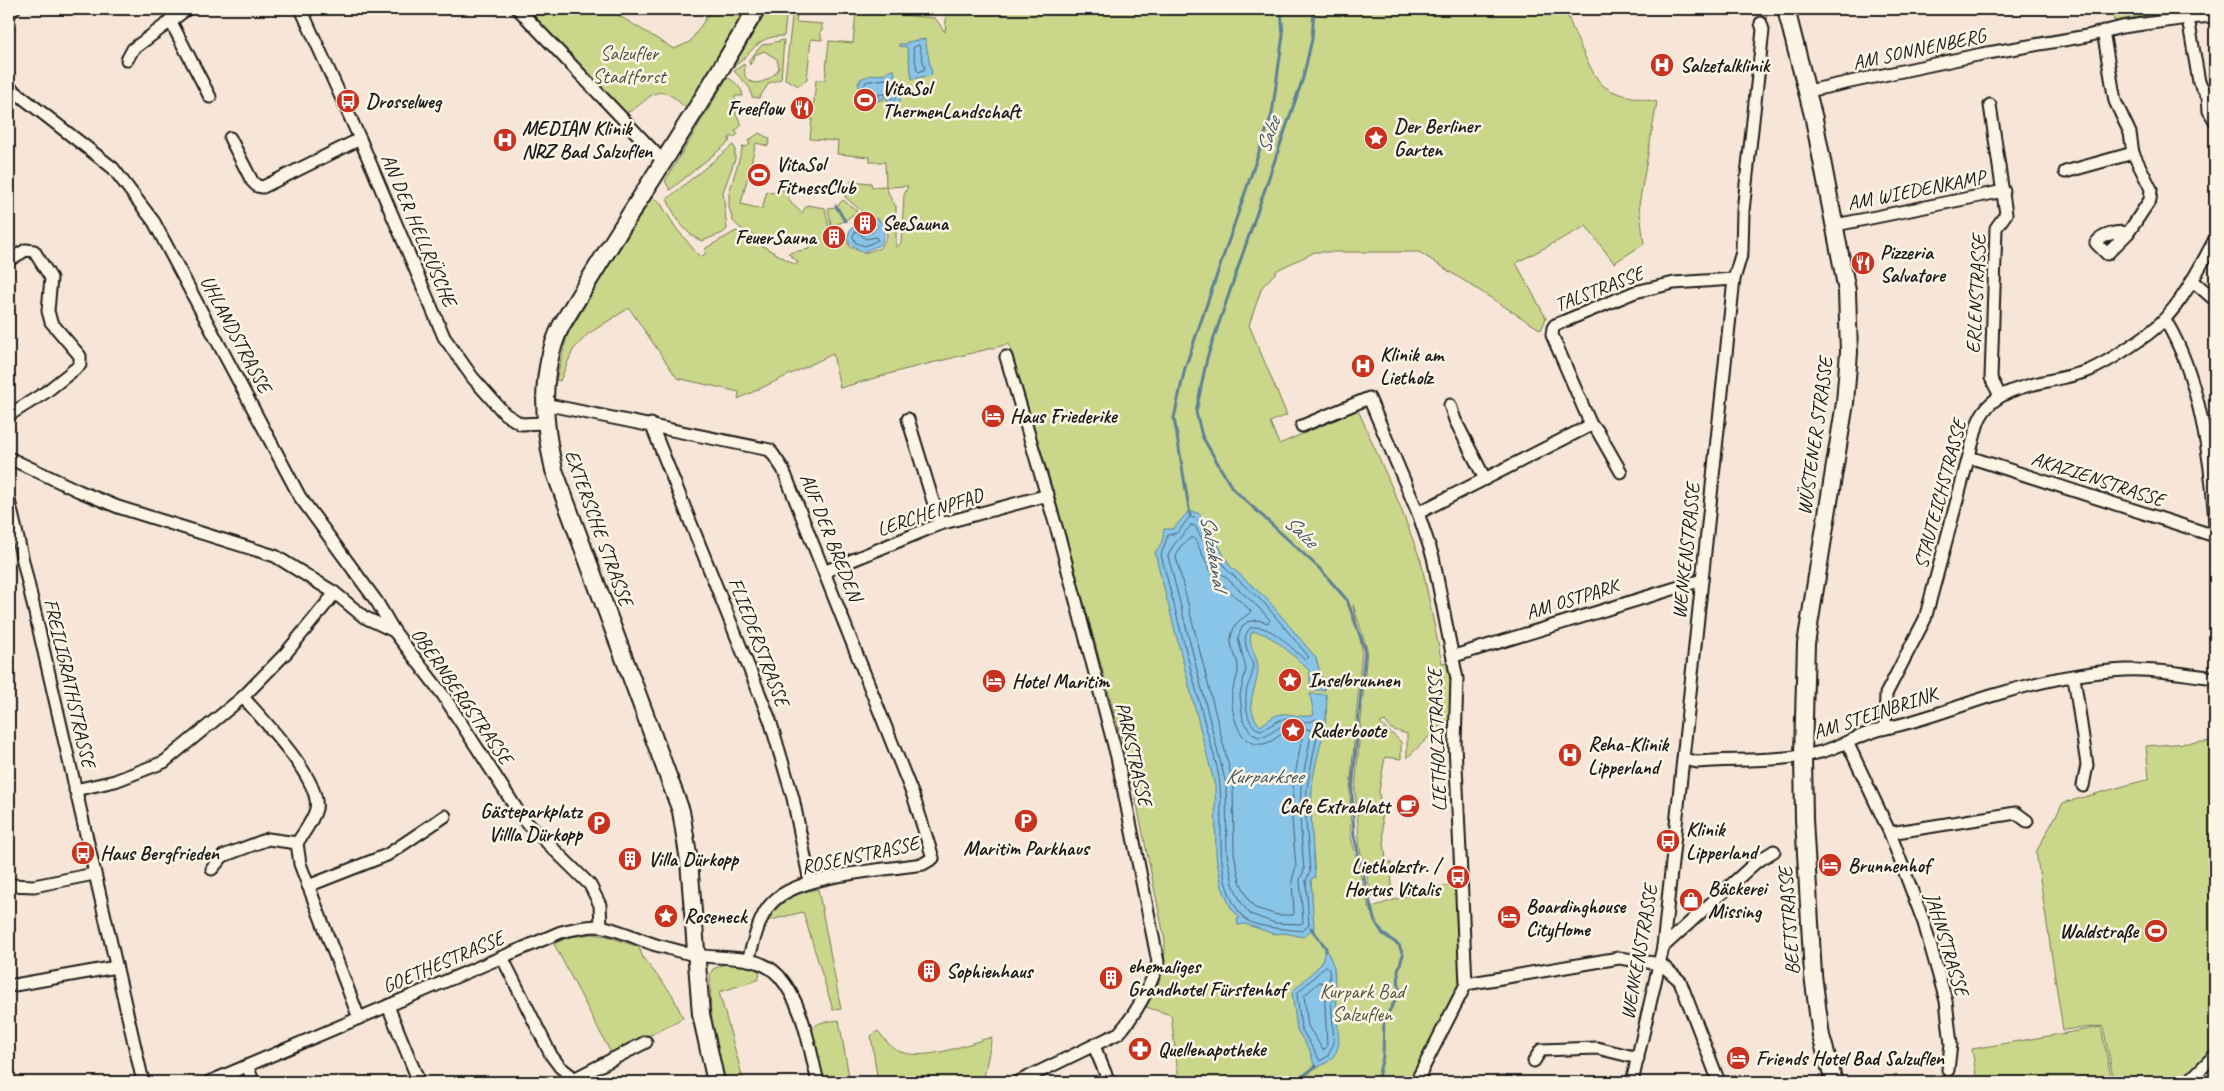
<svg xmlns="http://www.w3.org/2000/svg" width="2224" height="1091" viewBox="0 0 2224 1091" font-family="Caveat,sans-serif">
  <rect width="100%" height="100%" fill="#f7e6d7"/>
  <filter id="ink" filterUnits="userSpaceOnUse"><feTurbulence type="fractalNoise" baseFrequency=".02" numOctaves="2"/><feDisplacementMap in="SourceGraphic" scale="10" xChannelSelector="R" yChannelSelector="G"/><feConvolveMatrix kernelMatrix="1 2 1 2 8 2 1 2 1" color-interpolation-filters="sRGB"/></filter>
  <g filter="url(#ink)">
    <!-- green -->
    <g fill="#cad68a" stroke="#737953" fill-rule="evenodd">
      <path d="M528,9h80l66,40 16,-7 22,-33h38l-57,91 -9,7c-31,-34 -37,2 -60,6z"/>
      <path d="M768,9h19l-3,27c-30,0 -29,17 -51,31z"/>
      <polygon points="793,9 798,9 796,22 823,24 821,27 823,29 820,32 822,40 811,39 807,79 799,86 785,79"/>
      <path d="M947,9h618c6,16 27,70 40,78 15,10 36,11 52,15l-18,103 5,39 -30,19 -28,-37 -70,37 30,55 -5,12 -122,-78h-104l-36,17 -17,18 -13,38 38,90 -17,7 9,22 79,-34 42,96 21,55 21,102 7,-1 5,32 -1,30 -8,-1 -6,4 -32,31v-24l-16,-5 -6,-8 -5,2c7,8 16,13 21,19v17l-16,-2 -6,34 7,70 5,1 1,28 -20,6 -12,-46 -5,-60 12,-141 -14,-44 9,44 -12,142 1,46 18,71 65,-21 24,-2 6,92 -52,105h-233l-8,-67 -25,-8 18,-36 1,-30 -35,-171 -76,-276 -45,-150 -106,26 -63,18 -7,-34 -95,45 1,-7 -62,-14 -48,-70 -41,26 -15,16 -13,31 -4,-1 11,-44 82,-139 10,4 17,27 24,29 5,-3 1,-6 30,-17 60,34 2,-3 -10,-9 21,-4 -1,-9 -35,4 -33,-16 -7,-7 -4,-14v-14l14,-47 3,1 4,-3 -2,-3 11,-8 11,6 -2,7 -12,-3 -15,61 21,5 5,-18 5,2 12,-4 7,14 11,10 5,-8 18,3 7,34 6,-2 -2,-12 5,-2 9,21 14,6 16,-5 7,-11 -2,-16 -4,1 -4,-4 -4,3 -28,-24 6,-16 20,2 1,4 14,-1 -1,-24h-15v-5l-33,-3 1,-13 -28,-2 6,-59h9l4,-39 24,2 3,-32 79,7 10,14zM908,186l-4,9 -3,48 -5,5v-42l-4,-5 -6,-14z"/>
      <polygon points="2113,9 2158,9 2146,12 2145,16 2114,21"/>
      <path d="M784,40l-3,39 -12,4 -10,15 -7,-1 -2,-9 -16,-17 10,-7c2,5 -1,11 3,15 10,10 27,-2 32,-11l-2,-9 -13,-8 -9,4 -5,10 -1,-5 13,-15z"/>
      <path d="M727,78c7,2 15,10 16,18h-8l1,18 6,11 -7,6 3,3 -3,3h-5l-1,5 -59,48 -5,-9z"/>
      <path d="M733,145l2,3v11l-12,33 4,37 -4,4 -21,8c-17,-6 -28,-26 -35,-42z"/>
      <polygon points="843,200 857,211 845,221 831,226 828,208 836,207"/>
      <polygon points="2215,741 2215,1047 2181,1082 2114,1082 2103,1026 2063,1030 2036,852 2063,803 2149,779 2146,746"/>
      <path d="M818,889l23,120 -8,1 -30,-98 -36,9c13,-20 28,-28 51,-32z"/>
      <polygon points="593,934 607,936 639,947 643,958 672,994 683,1018 612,1055 554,944 569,937"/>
      <polygon points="727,963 754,967 760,973 758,980 719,992 744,1082 725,1082 711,1030 710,974 713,969"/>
      <path d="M839,1020l11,62h-26l-13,-49c4,-13 17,-11 28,-13z"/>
      <polygon points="2101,1027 2112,1082 1977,1082 1972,1049"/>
      <path d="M878,1031c6,7 13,18 23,21 27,9 65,-8 91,-15l-9,45h-105l-7,-46z"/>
    </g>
    <!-- water -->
    <g fill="#89c5e9" stroke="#5d8197">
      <polygon points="925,39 932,75 912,79 907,47 899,46 899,44 907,44 907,42"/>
      <polygon points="894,70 896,88 902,94 899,103 893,105 888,103 885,92 884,99 880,100 879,96 880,100 877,101 861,101 859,88 862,88 859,87 858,82 861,82 860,79 872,75 887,74 888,71"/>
      <path d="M876,218c10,6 10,19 4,27l-17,7 -12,-7 -4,-7 3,-8 6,-6 12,10 3,-3 1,2 6,-7 -5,-5z"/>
      <path d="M1189,511l9,2 6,6 26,47 37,33 49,59 9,32h-15v-19c-13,-11 -41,-42 -58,-39 -6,14 7,24 6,38 -2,22 -15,35 2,56 7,-4 13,-11 21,-12 11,-1 22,5 33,1l-4,-21h16c4,32 -12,63 -14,95 -2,29 1,59 3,88l-4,2 3,49 -11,9 -18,-4 -11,1 -29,-10 -7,1 -1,-6 3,-1 -9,-10 -9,-21 -6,-31 -1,-70 -60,-233 7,-11 2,-13h9z"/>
      <path d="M1326,948l8,19 5,76c-3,14 -11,21 -24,25l-5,-17 -13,-21 -5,-38 29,-28z"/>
    </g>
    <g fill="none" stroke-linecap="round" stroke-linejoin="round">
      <!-- shore -->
      <g stroke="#48606e" stroke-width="1">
        <polygon points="919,45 925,69 919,72 917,70 913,48"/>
        <polygon points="889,79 892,90 897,95 896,99 892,99 885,94 865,95 864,86 866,82"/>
        <polygon points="856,231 866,239 876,237 878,240 865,246 856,243 853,237"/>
        <path d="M1190,517l5,1 5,4 26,47 38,34 45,54 -4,3c-14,-12 -35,-38 -55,-32 -12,15 2,25 3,40 0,9 -7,18 -7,27 -1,11 2,35 16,35l20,-11 27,3 8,-3 3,2 -13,66 -1,33 4,52 -4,8 3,45 -7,6c-14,-2 -48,-3 -58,-13 -32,-36 -20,-88 -24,-132 -2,-22 -11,-45 -16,-66 -14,-55 -29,-110 -43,-165l7,-20 9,-2z"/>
        <path d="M1191,525l4,1 26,47 38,35 11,12 -2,3 -10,-3 -11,2 -5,5 -4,11 8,31 -6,26 3,26 9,13 7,3 7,-1 17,-11 29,5 -11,57 -1,33 4,50 -4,10 3,42 -2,2 -26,-1 -25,-9 -9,-12 -8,-18 -6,-30 -1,-70 -58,-228c6,-15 13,-18 23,-31z"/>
        <path d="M1191,538h3l20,39 37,34c-4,7 -15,7 -19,22 -5,14 7,23 6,37 0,7 -4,14 -6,22 -2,18 6,56 31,52 8,-1 14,-7 20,-11l19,4 -9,50 -1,33 4,47 -4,13 2,33 -1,2h-16l-22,-7 -7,-9 -8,-18 -6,-28 -1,-70 -57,-226 4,-10z"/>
        <polygon points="1326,966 1329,969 1334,1043 1328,1056 1320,1061 1301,1028 1297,994"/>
        <polygon points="1320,982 1324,984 1327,1047 1323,1050 1308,1026 1304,996"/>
      </g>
      <!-- stream -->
      <g stroke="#5d8197" stroke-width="3">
        <polyline points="1314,9 1312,39 1303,78 1207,358 1196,412 1202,436 1232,488 1319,568 1347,600 1365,649 1352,791 1354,836 1374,919 1383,934 1399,945 1403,955 1398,970 1399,994 1384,1020 1383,1056 1377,1082"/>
        <polyline points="836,206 845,221"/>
        <polyline points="1190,515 1174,418 1185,368 1272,114 1283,35 1281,9"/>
        <polyline points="1311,928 1326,948 1326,951"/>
        <polyline points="1296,1082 1316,1066"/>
      </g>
      <!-- street casing -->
      <g stroke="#1c1c1c" stroke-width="15">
        <g id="street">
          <polyline points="301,9 360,139 444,337 473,378 505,414 521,424 544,423"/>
          <polyline points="518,9 663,161"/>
          <polyline points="9,14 14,9"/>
          <polyline points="2188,18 2199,82 2208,97 2209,111 2215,121"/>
          <polyline points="170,20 210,97"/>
          <path d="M2103,31l12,70 15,32 3,20 18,36 -1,11 -22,33 -21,21 -11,-11c7,-9 21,-12 32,-10"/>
          <polyline points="127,60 133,49 187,9"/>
          <polyline points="9,87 113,168 154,222 300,497 377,602 394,631"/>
          <polyline points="1808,91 1982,54 2087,36 2122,27 2188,18 2215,16"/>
          <polyline points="1990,105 2006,214 1996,228 1991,378 2000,396"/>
          <polyline points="230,138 252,181 257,186 263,187 360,139"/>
          <polyline points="2065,172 2133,153"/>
          <polyline points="1836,225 2004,191"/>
          <polyline points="9,260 26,250 34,251 51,278 48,311 51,322 80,356 80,365 46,392 9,415"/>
          <polyline points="2192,280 2215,300"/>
          <path d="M2165,320c34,54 47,142 50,206"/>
          <path d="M1006,357l54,183 57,217 41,205c-7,24 -22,52 -39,71l-101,49"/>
          <path d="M544,404l226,46 13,19 131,329 19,60 -10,6c-38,6 -116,10 -146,34 -18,14 -22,41 -29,62"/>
          <polyline points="1450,405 1455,420 1485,479"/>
          <polyline points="908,419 940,524"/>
          <polyline points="651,424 770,720 793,798 810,882"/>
          <polyline points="1591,425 1597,430 1621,472"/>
          <polyline points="1302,426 1369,398 1418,513 1433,557 1457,679 1455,744 1466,984 1416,1082"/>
          <polyline points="1969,457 2215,536"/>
          <polyline points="9,458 79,491 118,507 275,556 335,593 364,617 394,631 443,695 523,819 590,885 600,905 601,926"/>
          <polyline points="9,500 143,1082"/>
          <polyline points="1418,513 1591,425 1552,335 1553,328 1555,325 1635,292 1674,283 1734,279"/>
          <polyline points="826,571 940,524 1048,495"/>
          <polyline points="1454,656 1702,580"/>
          <polyline points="2074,677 2087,765 2083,786"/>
          <path d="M243,697c19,22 79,83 73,112 -3,12 -12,23 -19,34l3,21 59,154"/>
          <path d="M1885,728l1,-34 39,-75 52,-193c13,-46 76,-41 113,-56 20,-9 40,-23 58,-36 31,-23 49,-62 67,-95"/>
          <polyline points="1847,742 1890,833 1924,923 1946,1001 1951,1044 1948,1070"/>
          <path d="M1684,759l13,3c40,-3 85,0 124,-10 22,-6 43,-20 65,-24 36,-7 69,-21 105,-32 42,-13 89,-24 134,-26 30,-1 60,4 90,8"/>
          <polyline points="75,790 115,781 164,762 243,697 286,653 335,593"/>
          <polyline points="1890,833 2016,813 2027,821"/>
          <polyline points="212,869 223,856 268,839 297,843"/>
          <polyline points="9,885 34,886 94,874"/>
          <polyline points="308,886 387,855 445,816"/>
          <polyline points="1663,947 1755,863 1774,851"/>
          <polyline points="502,957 551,1055 560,1067 579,1082"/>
          <polyline points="1466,984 1619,958 1661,964 1680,981 1719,1082"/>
          <polyline points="9,986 116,967"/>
          <polyline points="388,1006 419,1082"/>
          <polyline points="1094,1046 1109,1082"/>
          <polyline points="1534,1061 1541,1050 1597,1048 1638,1058"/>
          <polyline points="248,1067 253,1082"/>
          <polyline points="574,1079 646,1042"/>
          <path d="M209,1082l352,-150c12,-3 25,-6 37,-6 15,1 42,14 58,19 13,3 27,8 41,10 27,5 61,-2 82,21 25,29 30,71 39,106"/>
          <polyline points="1632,1082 1663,947 1734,279 1742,252 1743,211 1763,30 1761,23"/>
          <polyline points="2188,1082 2215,1055"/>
        </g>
      </g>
      <!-- secondary casing -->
      <g stroke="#1c1c1c" stroke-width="20">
        <g id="secondary">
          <polyline points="1786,9 1814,119 1847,291 1849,352 1845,403 1806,644 1803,755 1804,819 1813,975 1821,1036 1834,1082"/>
          <path d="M716,1082l-15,-68 -12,-153 -8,-50 -127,-341c-11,-48 -15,-98 7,-144 64,-107 134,-210 195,-317"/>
        </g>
      </g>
      <!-- street -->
      <use href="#street" stroke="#fcf5e5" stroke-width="11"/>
      <!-- secondary -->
      <use href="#secondary" stroke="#fcf5e5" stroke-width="16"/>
    </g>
  </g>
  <!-- icons -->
  <defs>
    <g id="hospital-disc" transform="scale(1.25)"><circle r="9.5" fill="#c8321e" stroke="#fcf5e5"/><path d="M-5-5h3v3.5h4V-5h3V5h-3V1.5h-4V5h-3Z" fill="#fff"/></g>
    <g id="stadium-disc" transform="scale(1.25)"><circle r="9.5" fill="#c8321e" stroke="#fcf5e5"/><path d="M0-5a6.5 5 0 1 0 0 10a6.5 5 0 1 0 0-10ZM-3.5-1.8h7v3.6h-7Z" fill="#fff"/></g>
    <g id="bus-disc" transform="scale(1.25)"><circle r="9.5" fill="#c8321e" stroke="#fcf5e5"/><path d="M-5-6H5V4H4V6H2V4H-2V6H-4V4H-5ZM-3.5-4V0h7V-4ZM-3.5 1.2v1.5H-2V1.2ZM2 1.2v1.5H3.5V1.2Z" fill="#fff"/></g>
    <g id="restaurant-disc" transform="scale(1.25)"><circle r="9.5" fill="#c8321e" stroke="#fcf5e5"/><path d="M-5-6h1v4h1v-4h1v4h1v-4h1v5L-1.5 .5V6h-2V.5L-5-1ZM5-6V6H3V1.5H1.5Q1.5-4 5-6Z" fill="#fff"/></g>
    <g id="sight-disc" transform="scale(1.25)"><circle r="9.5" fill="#c8321e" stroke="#fcf5e5"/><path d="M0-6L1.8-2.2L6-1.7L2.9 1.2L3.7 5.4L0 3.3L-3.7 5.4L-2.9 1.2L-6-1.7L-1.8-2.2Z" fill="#fff"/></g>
    <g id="building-disc" transform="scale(1.25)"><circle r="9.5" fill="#c8321e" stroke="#fcf5e5"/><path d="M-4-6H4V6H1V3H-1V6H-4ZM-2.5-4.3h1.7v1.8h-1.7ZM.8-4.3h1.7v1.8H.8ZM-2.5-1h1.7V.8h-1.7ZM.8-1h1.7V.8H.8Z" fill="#fff"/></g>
    <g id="hotel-disc" transform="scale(1.25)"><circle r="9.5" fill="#c8321e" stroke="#fcf5e5"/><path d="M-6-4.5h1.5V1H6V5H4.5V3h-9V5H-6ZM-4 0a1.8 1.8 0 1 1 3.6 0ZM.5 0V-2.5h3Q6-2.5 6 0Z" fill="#fff"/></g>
    <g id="cafe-disc" transform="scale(1.25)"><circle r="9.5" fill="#c8321e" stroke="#fcf5e5"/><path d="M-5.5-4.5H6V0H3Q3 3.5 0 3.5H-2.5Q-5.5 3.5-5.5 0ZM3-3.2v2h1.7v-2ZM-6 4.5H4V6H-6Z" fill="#fff"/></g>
    <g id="parking-disc" transform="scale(1.25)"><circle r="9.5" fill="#c8321e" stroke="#fcf5e5"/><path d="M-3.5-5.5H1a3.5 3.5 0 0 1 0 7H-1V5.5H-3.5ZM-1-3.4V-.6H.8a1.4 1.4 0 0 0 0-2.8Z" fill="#fff"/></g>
    <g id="shop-disc" transform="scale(1.25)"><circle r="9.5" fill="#c8321e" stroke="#fcf5e5"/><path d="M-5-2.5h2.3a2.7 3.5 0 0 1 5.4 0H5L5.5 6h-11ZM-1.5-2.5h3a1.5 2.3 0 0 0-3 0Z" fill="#fff"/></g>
    <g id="pharmacy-disc" transform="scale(1.25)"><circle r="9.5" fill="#c8321e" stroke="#fcf5e5"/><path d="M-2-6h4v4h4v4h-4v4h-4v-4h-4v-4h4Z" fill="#fff"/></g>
  </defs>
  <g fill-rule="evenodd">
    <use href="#hospital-disc" x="1662" y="65"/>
    <use href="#stadium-disc" x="865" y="100"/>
    <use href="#bus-disc" x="348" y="101"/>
    <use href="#restaurant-disc" x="802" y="108"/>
    <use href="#sight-disc" x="1376" y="138"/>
    <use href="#hospital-disc" x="505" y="140"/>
    <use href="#stadium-disc" x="759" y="175"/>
    <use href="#building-disc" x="865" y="223"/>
    <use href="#building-disc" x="834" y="237"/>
    <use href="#restaurant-disc" x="1863" y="263"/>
    <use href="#hospital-disc" x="1363" y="366"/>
    <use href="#hotel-disc" x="993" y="416"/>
    <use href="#sight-disc" x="1290" y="680"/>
    <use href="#hotel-disc" x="994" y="681"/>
    <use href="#sight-disc" x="1293" y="730"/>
    <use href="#hospital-disc" x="1570" y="755"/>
    <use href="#cafe-disc" x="1408" y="806"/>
    <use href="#parking-disc" x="1026" y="821"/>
    <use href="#parking-disc" x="599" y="823"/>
    <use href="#bus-disc" x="1668" y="841"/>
    <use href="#bus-disc" x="83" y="853"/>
    <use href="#building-disc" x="630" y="859"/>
    <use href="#hotel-disc" x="1830" y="865"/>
    <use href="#bus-disc" x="1458" y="877"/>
    <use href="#shop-disc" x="1691" y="900"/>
    <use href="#sight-disc" x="666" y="916"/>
    <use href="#hotel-disc" x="1509" y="917"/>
    <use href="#stadium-disc" x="2156" y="931"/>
    <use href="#building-disc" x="929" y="971"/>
    <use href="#building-disc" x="1111" y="978"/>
    <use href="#pharmacy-disc" x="1140" y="1049"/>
    <use href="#hotel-disc" x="1738" y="1058"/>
  </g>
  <g text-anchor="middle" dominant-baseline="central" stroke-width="5" stroke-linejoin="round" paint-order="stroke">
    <!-- street labels -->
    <g font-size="20" fill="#1c1c1c" stroke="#fcf5e5">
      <text transform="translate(1919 49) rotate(-12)">AM SONNENBERG</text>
      <text transform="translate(1916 190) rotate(-11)">AM WIEDENKAMP</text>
      <text transform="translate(419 230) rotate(67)">AN DER HELLRÜSCHE</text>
      <text transform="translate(1599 289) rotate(-21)">TALSTRASSE</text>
      <text transform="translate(1976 294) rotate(-87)">ERLENSTRASSE</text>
      <text transform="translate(236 334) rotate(62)">UHLANDSTRASSE</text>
      <text transform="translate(1815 436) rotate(-82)">WÜSTENER STRASSE</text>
      <text transform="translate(2098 479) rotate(18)">AKAZIENSTRASSE</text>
      <text transform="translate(1940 494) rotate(-75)">STAUTEICHSTRASSE</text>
      <text transform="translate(930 512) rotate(-19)">LERCHENPFAD</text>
      <text transform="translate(599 528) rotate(70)">EXTERSCHE STRASSE</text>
      <text transform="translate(831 537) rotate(68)">AUF DER BREDEN</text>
      <text transform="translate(1686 551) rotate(-84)">WENKENSTRASSE</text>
      <text transform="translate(1572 599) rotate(-17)">AM OSTPARK</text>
      <text transform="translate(759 642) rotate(69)">FLIEDERSTRASSE</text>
      <text transform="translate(70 683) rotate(77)">FREILIGRATHSTRASSE</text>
      <text transform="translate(462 696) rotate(55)">OBERNBERGSTRASSE</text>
      <text transform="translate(1875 713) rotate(-18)">AM STEINBRINK</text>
      <text transform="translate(1437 740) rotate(-92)">LIETHOLZSTRASSE</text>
      <text transform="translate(1134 754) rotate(77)">PARKSTRASSE</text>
      <text transform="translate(860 855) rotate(-12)">ROSENSTRASSE</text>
      <text transform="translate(1789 921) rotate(-94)">BEETSTRASSE</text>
      <text transform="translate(1947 944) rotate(73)">JAHNSTRASSE</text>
      <text transform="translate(1639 952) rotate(-80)">WENKENSTRASSE</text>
      <text transform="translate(443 962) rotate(-23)">GOETHESTRASSE</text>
    </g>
    <!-- park labels -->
    <g font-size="20" fill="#50543d" stroke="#fcf5e5">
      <text x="629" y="53">Salzufler<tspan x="629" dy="23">Stadtforst</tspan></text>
      <text x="1362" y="991">Kurpark Bad<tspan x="1362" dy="23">Salzuflen</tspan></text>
    </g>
    <!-- poi labels -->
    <g font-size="20" font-weight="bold" fill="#1c1c1c" stroke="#fcf5e5" text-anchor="start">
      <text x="1680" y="65">Salzetalklinik</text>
      <text x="882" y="88">VitaSol<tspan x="882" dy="23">ThermenLandschaft</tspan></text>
      <text x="366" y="101">Drosselweg</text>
      <text x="784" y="108" text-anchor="end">Freeflow</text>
      <text x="1394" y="126">Der Berliner<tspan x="1394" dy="23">Garten</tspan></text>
      <text x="522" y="128">MEDIAN Klinik<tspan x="522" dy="23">NRZ Bad Salzuflen</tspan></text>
      <text x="776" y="164">VitaSol<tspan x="776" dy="23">FitnessClub</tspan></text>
      <text x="882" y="223">SeeSauna</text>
      <text x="816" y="237" text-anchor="end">FeuerSauna</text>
      <text x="1880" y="252">Pizzeria<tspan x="1880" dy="23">Salvatore</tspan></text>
      <text x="1380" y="354">Klinik am<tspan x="1380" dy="23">Lietholz</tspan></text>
      <text x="1010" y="416">Haus Friederike</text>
      <text x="1308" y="680">Inselbrunnen</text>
      <text x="1012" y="681">Hotel Maritim</text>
      <text x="1310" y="730">Ruderboote</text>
      <text x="1588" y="744">Reha-Klinik<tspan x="1588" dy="23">Lipperland</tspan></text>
      <text x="1390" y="806" text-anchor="end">Cafe Extrablatt</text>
      <text x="582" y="811" text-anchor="end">Gästeparkplatz<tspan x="582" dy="23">Villla Dürkopp</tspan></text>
      <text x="1686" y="829">Klinik<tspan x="1686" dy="23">Lipperland</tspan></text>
      <text x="1026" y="848" text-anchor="middle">Maritim Parkhaus</text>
      <text x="100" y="853">Haus Bergfrieden</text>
      <text x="648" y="859">Villa Dürkopp</text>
      <text x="1848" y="865">Brunnenhof</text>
      <text x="1440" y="866" text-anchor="end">Lietholzstr. /<tspan x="1440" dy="23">Hortus Vitalis</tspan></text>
      <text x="1708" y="888">Bäckerei<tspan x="1708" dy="23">Missing</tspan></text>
      <text x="1526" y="906">Boardinghouse<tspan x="1526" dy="23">CityHome</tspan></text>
      <text x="684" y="916">Roseneck</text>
      <text x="2138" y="931" text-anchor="end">Waldstraße</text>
      <text x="1128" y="966">ehemaliges<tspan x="1128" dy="23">Grandhotel Fürstenhof</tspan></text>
      <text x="946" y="971">Sophienhaus</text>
      <text x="1158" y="1049">Quellenapotheke</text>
      <text x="1756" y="1058">Friends Hotel Bad Salzuflen</text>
    </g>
    <!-- water labels -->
    <g font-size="21" font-style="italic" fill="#425764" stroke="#fcf5e5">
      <text transform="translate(1268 135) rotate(-71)">Salze</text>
      <text transform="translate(1301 531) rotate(43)">Salze</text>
      <text transform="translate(1214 552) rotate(80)">Salzekanal</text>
      <text x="1264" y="776">Kurparksee</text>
    </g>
  </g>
  <!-- margin -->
  <rect width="2224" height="1091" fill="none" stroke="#fcf5e5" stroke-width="30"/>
  <rect x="15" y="15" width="2194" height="1061" fill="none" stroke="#1c1c1c" stroke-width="2" filter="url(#ink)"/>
</svg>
